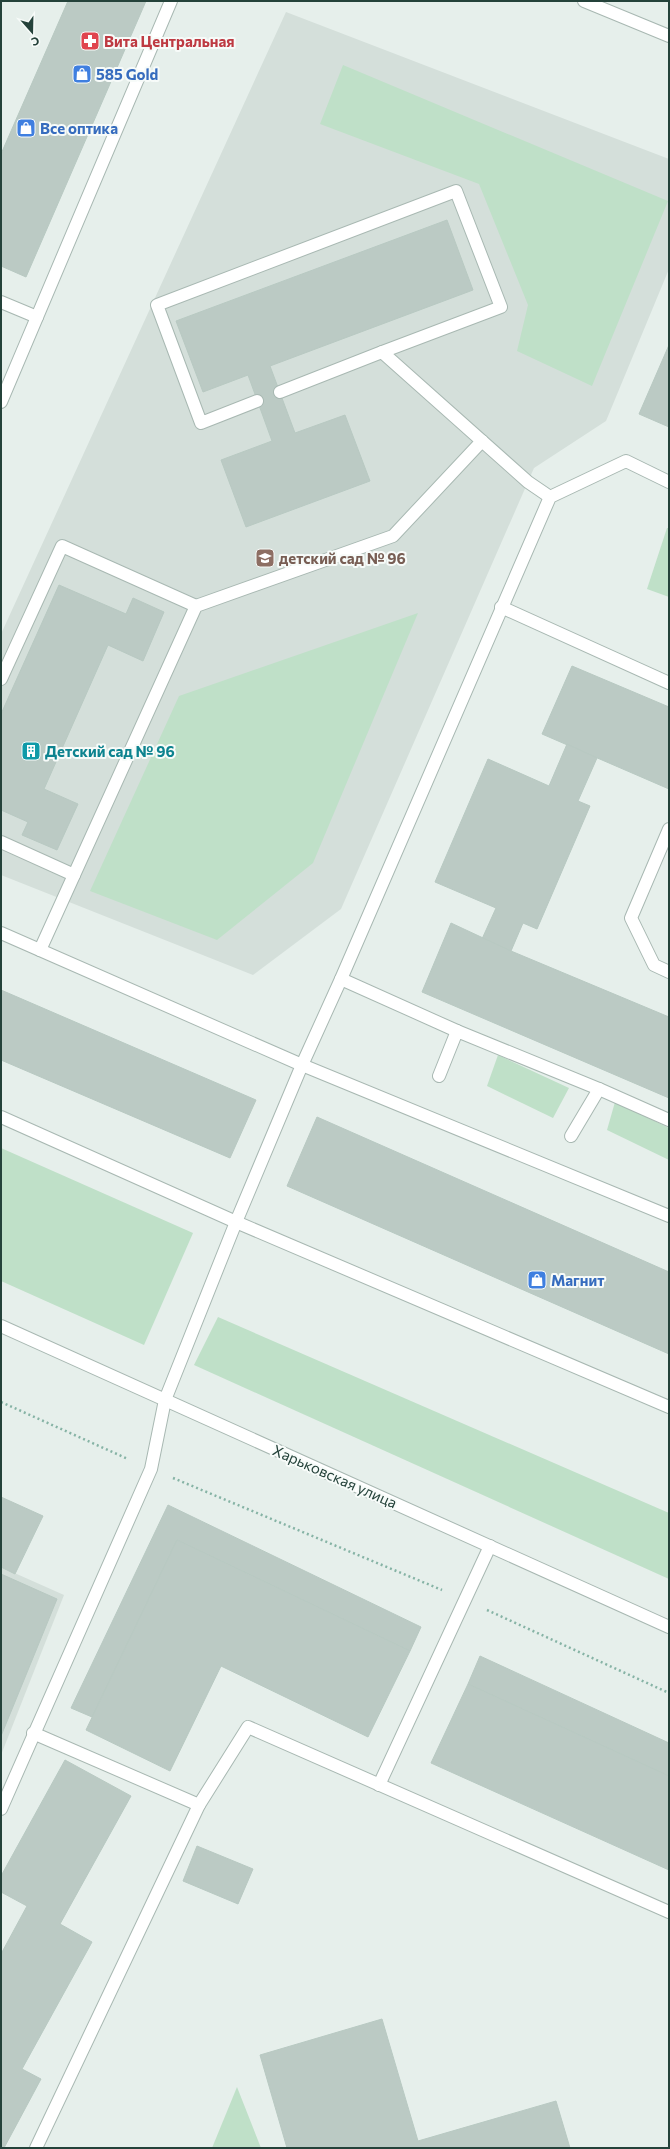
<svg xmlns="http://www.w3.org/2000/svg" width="670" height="2149" viewBox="0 0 670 2149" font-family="Commissioner,sans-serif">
  <rect width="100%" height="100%" fill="#e6efeb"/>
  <!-- built -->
  <g fill="#d4dfda">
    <polygon points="286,12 669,159 669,269 606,421 534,468 341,909 253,975 1,875 1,634"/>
    <polygon points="1,1567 64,1595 1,1755"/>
  </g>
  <!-- green -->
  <g fill="#bfe0c8">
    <polygon points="343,65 668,201 592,386 517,351 528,305 479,184 320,124"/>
    <polygon points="667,528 669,528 669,597 647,589"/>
    <polygon points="418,613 313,863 217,940 90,891 179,696"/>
    <polygon points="498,1055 569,1088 553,1118 487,1086"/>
    <polygon points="615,1102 669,1128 669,1160 607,1130"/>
    <polygon points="1,1148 193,1233 144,1345 1,1281"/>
    <polygon points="218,1317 669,1513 669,1579 194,1365"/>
    <polygon points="237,2087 261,2148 212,2148"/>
  </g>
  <!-- building -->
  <g fill="#bbcac4" stroke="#b8c9c2">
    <polygon points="68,1 146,1 26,277 1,266 1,154"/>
    <polygon points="447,220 473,290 270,366 295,433 345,415 370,481 246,527 221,460 272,441 248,375 203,392 176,321"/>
    <polygon points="669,345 669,427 639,414"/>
    <polygon points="59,585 126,614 133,598 164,612 143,661 108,645 44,789 78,804 57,850 22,835 28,822 1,810 1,714"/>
    <polygon points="572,666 669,707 669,789 542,734"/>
    <polygon points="567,744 597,758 578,801 590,806 537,929 523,923 511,951 482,939 496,908 435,882 488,759 549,786"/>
    <polygon points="451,923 511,951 669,1017 669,1098 422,992"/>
    <polygon points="1,990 256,1100 230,1158 1,1060"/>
    <polygon points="317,1117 669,1272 669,1354 287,1186"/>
    <polygon points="1,1497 43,1516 15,1574 1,1567"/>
    <polygon points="168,1505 421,1627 410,1651 177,1540 92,1717 71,1708"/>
    <polygon points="177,1540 410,1651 368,1737 221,1666 170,1771 86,1730"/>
    <polygon points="1,1574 57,1599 1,1736"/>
    <polygon points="480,1656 669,1743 669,1776 468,1684"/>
    <polygon points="468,1684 669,1776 669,1870 431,1763"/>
    <polygon points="65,1760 131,1796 60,1924 92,1942 22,2069 41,2079 4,2148 1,2148 1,1954 27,1906 1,1892 1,1876"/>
    <polygon points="197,1846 253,1869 238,1904 183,1881"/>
    <polygon points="382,2019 418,2141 556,2101 570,2148 287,2148 260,2055"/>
  </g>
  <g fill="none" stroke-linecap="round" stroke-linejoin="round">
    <!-- service casing -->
    <g stroke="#a8b8b2" stroke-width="14">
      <g id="service">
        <polyline points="584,1 669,36"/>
        <polyline points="1,302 37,317"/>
        <polyline points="280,392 382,352 528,482 550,497"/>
        <polyline points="257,401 201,423 157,305 456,191 501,307 382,352"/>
        <polyline points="1,402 171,1"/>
        <polyline points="501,607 669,683"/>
        <polyline points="1,679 62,546 196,606"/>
        <polyline points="669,829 631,918 654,965 669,972"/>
        <polyline points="1,842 74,875"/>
        <polyline points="1,933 302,1065 669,1216"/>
        <polyline points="40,950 196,606 393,536 482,441"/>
        <polyline points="341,979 457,1031"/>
        <polyline points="439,1076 457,1031 599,1089 669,1120"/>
        <polyline points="1,1117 236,1222 669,1407"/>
        <polyline points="571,1136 599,1089"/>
        <polyline points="33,1733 199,1805 36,2148"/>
        <polyline points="379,1785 490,1546"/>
        <polyline points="199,1805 248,1727 669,1912"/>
        <polyline points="1,1809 151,1469 165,1400 236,1222 302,1065 341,979 550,497 626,461 669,482"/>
      </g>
    </g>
    <!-- tertiary casing -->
    <g stroke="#a8b8b2" stroke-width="14">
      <polyline id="tertiary" points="1,1326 669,1627"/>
    </g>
    <!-- path -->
    <g stroke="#86b3a5" stroke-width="2.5" stroke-dasharray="2 3" stroke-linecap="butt">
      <polyline points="1,1402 128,1459"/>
      <polyline points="173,1478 442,1590"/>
      <polyline points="487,1610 669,1693"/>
    </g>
    <!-- service -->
    <use href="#service" stroke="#fff" stroke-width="12"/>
    <!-- tertiary -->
    <use href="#tertiary" stroke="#fff" stroke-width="12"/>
  </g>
  <!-- icons -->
  <defs>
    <g id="pharmacy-square" transform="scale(1)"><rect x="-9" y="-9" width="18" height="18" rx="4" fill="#e0444e" stroke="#f7fbf9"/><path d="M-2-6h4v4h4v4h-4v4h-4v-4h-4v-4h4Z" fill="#fff"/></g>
    <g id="shop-square" transform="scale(1)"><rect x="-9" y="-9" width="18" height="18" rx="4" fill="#3f7fe0" stroke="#f7fbf9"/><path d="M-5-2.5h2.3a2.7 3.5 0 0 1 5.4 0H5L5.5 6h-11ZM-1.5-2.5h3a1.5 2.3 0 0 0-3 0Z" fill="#fff"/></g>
    <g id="school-square" transform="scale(1)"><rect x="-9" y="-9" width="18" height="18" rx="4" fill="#8d6e63" stroke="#f7fbf9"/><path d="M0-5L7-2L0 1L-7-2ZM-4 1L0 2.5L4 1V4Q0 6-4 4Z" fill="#fff"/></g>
    <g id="building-square" transform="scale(1)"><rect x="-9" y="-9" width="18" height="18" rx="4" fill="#0f9aa8" stroke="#f7fbf9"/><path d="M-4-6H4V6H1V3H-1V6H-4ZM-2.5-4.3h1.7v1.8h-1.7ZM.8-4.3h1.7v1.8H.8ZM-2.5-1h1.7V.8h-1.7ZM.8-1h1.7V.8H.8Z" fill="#fff"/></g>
  </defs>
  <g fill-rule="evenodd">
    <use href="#pharmacy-square" x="90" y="41"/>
    <use href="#shop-square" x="82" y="74"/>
    <use href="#shop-square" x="26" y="128"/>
    <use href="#school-square" x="265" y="558"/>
    <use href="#building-square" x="31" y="751"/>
    <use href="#shop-square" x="537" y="1280"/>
  </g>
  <g text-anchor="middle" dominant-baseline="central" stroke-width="4" stroke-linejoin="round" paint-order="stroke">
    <!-- health labels -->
    <g font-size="15" font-weight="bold" fill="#be3a42" stroke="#f7fbf9" text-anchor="start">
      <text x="104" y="41">Вита Центральная</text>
    </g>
    <!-- shop labels -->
    <g font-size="15" font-weight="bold" fill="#366cbe" stroke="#f7fbf9" text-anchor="start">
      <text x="96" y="74">585 Gold</text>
      <text x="40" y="128">Все оптика</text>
      <text x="551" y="1280">Магнит</text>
    </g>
    <!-- education labels -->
    <g font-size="15" font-weight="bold" fill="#785e54" stroke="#f7fbf9" text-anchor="start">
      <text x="279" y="558">детский сад № 96</text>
    </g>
    <!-- culture labels -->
    <g font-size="15" font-weight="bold" fill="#0d838f" stroke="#f7fbf9" text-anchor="start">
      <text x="45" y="751">Детский сад № 96</text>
    </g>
    <!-- street labels -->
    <g font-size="15" fill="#24423a" stroke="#f7fbf9">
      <text transform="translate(335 1476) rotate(24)">Харьковская улица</text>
    </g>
  </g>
  <!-- border -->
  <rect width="670" height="2149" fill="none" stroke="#24423a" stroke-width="4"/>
  <!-- north arrow -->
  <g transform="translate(32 32) rotate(160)" stroke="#f7fbf9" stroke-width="3" paint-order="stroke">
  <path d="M0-3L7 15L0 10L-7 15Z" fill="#24423a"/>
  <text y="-6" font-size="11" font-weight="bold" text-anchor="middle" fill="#24423a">С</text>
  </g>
</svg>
